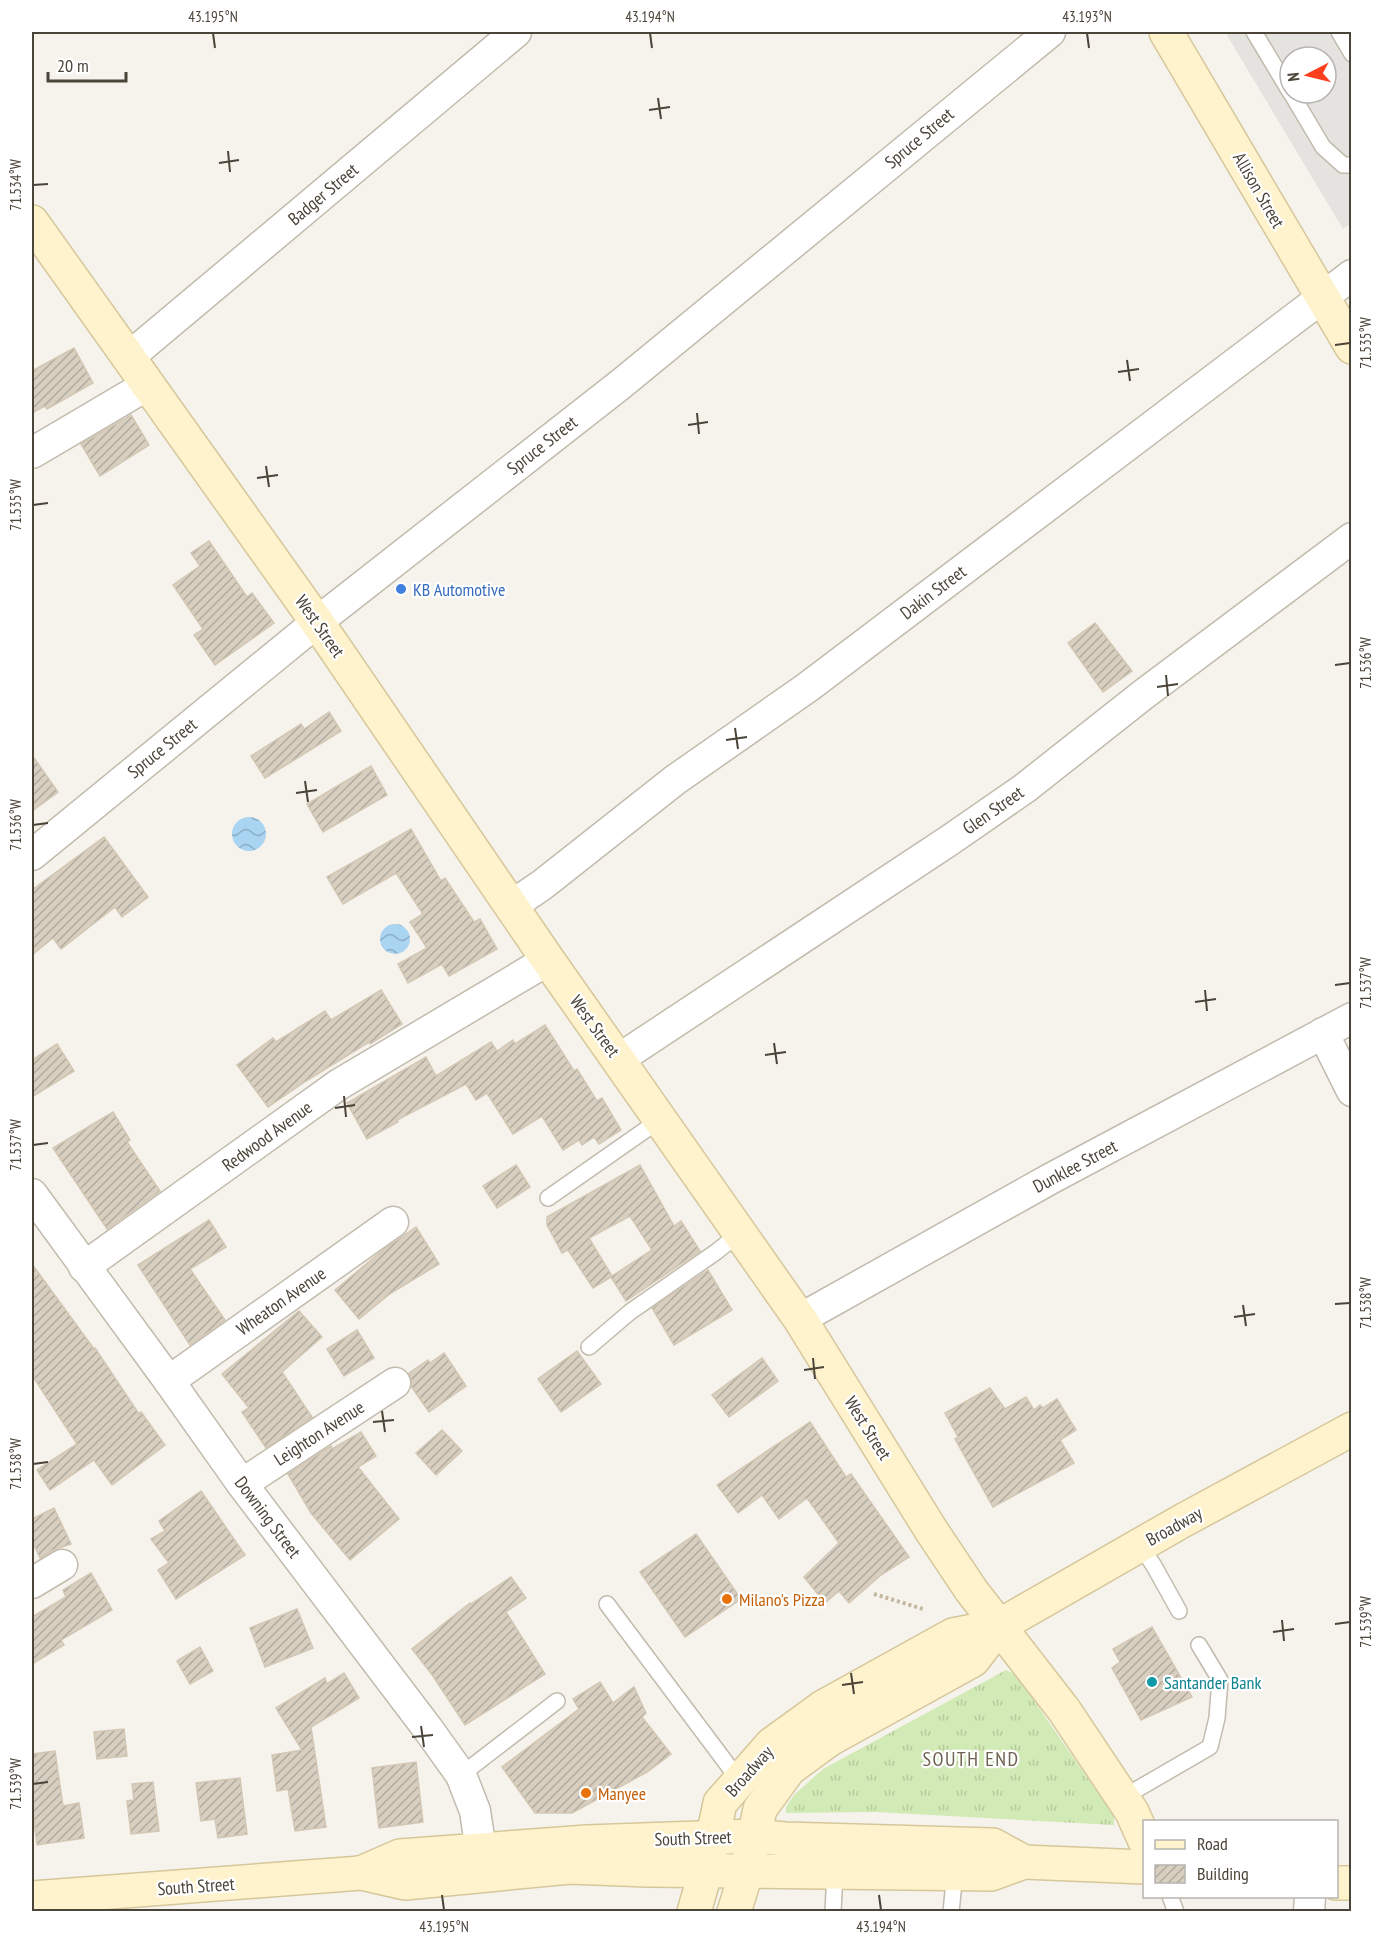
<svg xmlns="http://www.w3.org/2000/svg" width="1383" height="1943" viewBox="0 0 1383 1943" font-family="'PT Sans Narrow',sans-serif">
  <defs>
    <pattern id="grass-tufts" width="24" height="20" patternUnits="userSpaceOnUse" patternTransform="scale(1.5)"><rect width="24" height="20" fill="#d2eab5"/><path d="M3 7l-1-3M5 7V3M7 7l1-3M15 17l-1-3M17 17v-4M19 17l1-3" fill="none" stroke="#b6ca9c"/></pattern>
    <pattern id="water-waves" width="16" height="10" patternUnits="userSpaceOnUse" patternTransform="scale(1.5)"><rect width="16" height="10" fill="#a9d4f2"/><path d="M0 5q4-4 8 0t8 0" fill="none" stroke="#8caec5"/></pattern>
    <pattern id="building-hatch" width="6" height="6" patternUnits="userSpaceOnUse" patternTransform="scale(1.5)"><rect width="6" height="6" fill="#d8cfc1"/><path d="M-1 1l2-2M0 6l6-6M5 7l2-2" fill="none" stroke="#b1aa9e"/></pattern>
  </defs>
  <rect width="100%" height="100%" fill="#f6f3ec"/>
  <!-- grass -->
  <polygon fill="url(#grass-tufts)" points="1006,1670 1016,1675 1114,1816 1114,1825 876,1812 786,1813 786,1807 794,1795 823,1769"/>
  <!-- parking -->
  <path fill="#e5e3e0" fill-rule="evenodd" d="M1225,32h126l1,191 -9,6zM1290,57h36v36h-36z"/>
  <!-- water -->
  <g fill="url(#water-waves)">
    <circle cx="249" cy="834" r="17"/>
    <circle cx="395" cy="939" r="15"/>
  </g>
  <!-- building -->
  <g fill="url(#building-hatch)" stroke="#d3c7b4" stroke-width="1.5" fill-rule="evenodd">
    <polygon points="74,348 93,383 47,409 45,406 32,413 32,371"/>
    <polygon points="131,415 149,445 100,476 81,444"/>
    <polygon points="209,541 247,597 252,593 274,623 215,665 194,635 203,629 173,585 200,566 191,553"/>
    <polygon points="1095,623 1132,671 1103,692 1068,643"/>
    <polygon points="329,712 341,731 265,778 251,756 301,724 304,729"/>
    <polygon points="32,755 58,792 32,811"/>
    <polygon points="371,766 387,795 323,832 307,804"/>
    <polygon points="411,829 441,881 445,878 474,922 480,919 497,949 449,976 442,964 408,983 398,964 427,948 410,922 423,914 396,873 343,904 327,877"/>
    <polygon points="104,837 148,897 122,917 115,907 61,949 53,938 32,955 32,890"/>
    <polygon points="381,990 402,1024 370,1044 369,1042 306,1081 268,1107 237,1065 273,1038 276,1042 325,1011 331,1020"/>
    <polygon points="545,1025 574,1071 577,1069 597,1101 602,1098 621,1130 599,1144 594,1137 582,1145 579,1140 563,1150 542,1116 513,1134 487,1093 476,1100 466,1084 397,1120 398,1122 367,1139 347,1103 426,1057 436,1076 491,1042 497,1051 513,1040 515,1044"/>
    <polygon points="57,1044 74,1071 32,1097 32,1060"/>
    <polygon points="113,1112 130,1140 127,1142 160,1191 107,1229 53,1148"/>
    <polygon points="516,1165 530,1187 497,1208 483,1186"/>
    <path d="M640,1165l34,61 7,-5 19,30 -74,50 -15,-24 -18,11 -25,-38 -6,3 -15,-28v-8zM630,1216l22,34 -40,26 -23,-38z"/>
    <polygon points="209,1220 226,1247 190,1269 225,1320 190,1345 138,1265"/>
    <polygon points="416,1227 439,1264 391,1293 359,1319 335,1290 383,1250"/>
    <polygon points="32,1264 94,1349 95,1348 139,1414 141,1412 165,1445 112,1485 94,1460 50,1490 37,1470 77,1444 32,1375"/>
    <polygon points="708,1270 732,1310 674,1345 652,1308"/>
    <polygon points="299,1311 322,1337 282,1372 312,1417 266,1448 242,1412 249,1408 222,1374"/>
    <polygon points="357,1330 374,1358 344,1376 327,1349"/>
    <polygon points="577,1351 601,1384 561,1412 538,1379"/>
    <polygon points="444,1353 466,1386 429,1412 411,1386 412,1381 409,1373 428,1360 430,1363"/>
    <polygon points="762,1358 778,1381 729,1417 712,1395"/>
    <polygon points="990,1388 1005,1409 1026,1397 1034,1410 1040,1405 1043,1408 1057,1399 1076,1430 1060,1440 1074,1463 993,1507 955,1439 958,1437 945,1413"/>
    <polygon points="810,1422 846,1477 851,1474 909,1557 881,1575 849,1603 839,1591 825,1603 804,1577 839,1543 807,1498 779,1519 762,1495 738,1513 717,1485"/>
    <polygon points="442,1430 462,1451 436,1475 416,1453"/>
    <polygon points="361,1432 376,1456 358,1467 399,1519 350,1560 311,1513 288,1474 331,1446 332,1449"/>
    <polygon points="201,1491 245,1555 176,1599 158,1570 169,1563 151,1539 165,1531 159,1521"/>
    <polygon points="54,1508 71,1544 53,1550 40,1558 32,1541 32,1519"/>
    <polygon points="696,1534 741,1599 685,1637 640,1572"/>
    <polygon points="91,1573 112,1610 61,1640 64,1645 32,1664 32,1617 66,1597 63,1590"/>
    <polygon points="511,1577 526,1598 506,1612 545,1674 465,1725 433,1676 412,1649 470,1603 471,1604"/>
    <polygon points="297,1609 313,1648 265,1667 250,1628"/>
    <polygon points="1152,1627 1192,1697 1141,1720 1112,1668 1120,1662 1113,1649"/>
    <polygon points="200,1647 213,1671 190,1684 177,1661"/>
    <polygon points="344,1673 359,1698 311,1727 326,1827 295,1831 288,1789 277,1791 272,1755 302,1750 276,1708 325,1678 327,1684"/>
    <polygon points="600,1682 613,1703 634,1687 646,1713 642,1717 671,1754 647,1772 572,1813 535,1813 502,1767 579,1709 573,1699"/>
    <polygon points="124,1729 127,1756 97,1759 94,1732"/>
    <polygon points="55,1751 63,1806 79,1803 84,1838 37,1845 32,1805 32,1754"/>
    <polygon points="416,1762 423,1822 379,1828 372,1768"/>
    <polygon points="240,1778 247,1834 218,1838 215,1819 201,1821 196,1783"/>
    <polygon points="153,1782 159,1831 131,1834 127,1801 134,1800 132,1784"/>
  </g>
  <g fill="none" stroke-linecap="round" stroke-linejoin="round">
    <!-- lane casing -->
    <g stroke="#c2bbae" stroke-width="18">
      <g id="lane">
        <polyline points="1254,32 1290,92"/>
        <polyline points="1339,32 1352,54"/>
        <polyline points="1291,93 1323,147 1343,165 1352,165"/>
        <polyline points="548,1198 661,1119"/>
        <polyline points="589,1347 630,1312 716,1252 740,1233"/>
        <polyline points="1140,1545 1154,1566 1179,1611"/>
        <polyline points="607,1604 739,1780"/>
        <polyline points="461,1775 557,1701"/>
        <polyline points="1122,1798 1210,1747 1217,1718 1220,1680 1199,1645"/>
        <polyline points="1170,1896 1176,1912"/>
        <polyline points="833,1912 835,1872"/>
        <polyline points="951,1912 955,1872"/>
      </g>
    </g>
    <!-- street casing -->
    <g stroke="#c2bbae" stroke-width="33">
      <g id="street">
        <polyline points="129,357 516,32"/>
        <polyline points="32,453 149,384"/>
        <polyline points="32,855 317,622 621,384 1050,32"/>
        <polyline points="511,906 542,885 675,780 808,687 1352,275"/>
        <polyline points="1323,1033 1352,1091"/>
        <polyline points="619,1059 950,840 1025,788 1144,694 1352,538"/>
        <polyline points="32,1194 169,1381 242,1484 428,1729 461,1775 475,1811 481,1850"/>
        <polyline points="84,1267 338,1085 548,960"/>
        <polyline points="800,1319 1050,1179 1352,1018"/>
        <polyline points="169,1381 393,1222"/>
        <polyline points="242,1484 395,1383"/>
        <polyline points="32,1583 62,1565"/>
        <polyline points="1309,1912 1310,1896"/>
      </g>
    </g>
    <!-- secondary casing -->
    <g stroke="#d6c79b" stroke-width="36">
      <g id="secondary">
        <polyline points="1166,32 1352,347"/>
        <polyline points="32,222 317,622 548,960 800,1319 931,1530 971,1590 1064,1710 1132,1812 1144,1839"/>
        <polyline points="361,1873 400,1856 587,1842 753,1836 785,1839 993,1845 1024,1862"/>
        <polyline points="1336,1883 1352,1883"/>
        <polyline points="32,1898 361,1873 405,1883 570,1867 648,1870 991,1874 1024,1862 1144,1867"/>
        <polyline points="694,1912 706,1870 720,1803 772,1744 823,1707 953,1635 999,1626 1182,1521 1352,1429"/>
        <polyline points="734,1912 747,1870 760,1809 789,1769 830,1739 973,1660 999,1626"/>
      </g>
    </g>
    <!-- path -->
    <polyline stroke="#c4b79f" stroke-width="4" stroke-dasharray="3 3" stroke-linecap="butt" points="874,1594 923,1609"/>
    <!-- lane -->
    <use href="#lane" stroke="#fff" stroke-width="15"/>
    <!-- street -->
    <use href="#street" stroke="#fff" stroke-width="30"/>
    <!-- secondary -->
    <use href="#secondary" stroke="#fff3cd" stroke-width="33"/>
  </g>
  <!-- ticks -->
  <path fill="none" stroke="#4b4439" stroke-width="2" d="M213,33l2,15M650,33l2,15M1087,33l2,15M658,98l3,21M649,110l21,-3M228,151l2,21M219,163l20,-3M33,185l15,-1M1335,345l15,-2M1127,360l3,21M1118,372l21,-3M697,413l2,21M688,425l20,-3M266,466l3,21M257,478l21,-3M33,505l15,-2M1335,665l15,-2M1166,675l2,21M1157,687l21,-3M735,728l3,21M726,740l21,-3M305,781l3,21M296,793l21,-3M33,825l15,-2M1335,985l15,-2M1205,990l2,21M1195,1002l21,-3M774,1043l3,21M765,1055l21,-3M344,1096l2,21M335,1108l20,-3M33,1145l15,-2M1335,1304l15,-1M1243,1305l3,21M1234,1317l21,-3M813,1358l2,21M804,1370l20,-3M382,1411l3,21M373,1422l21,-2M33,1464l15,-2M1282,1620l2,21M1335,1624l15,-2M1273,1632l21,-3M851,1673l3,21M842,1685l21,-3M421,1726l3,21M412,1737l21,-2M33,1784l15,-2M442,1895l2,15M879,1895l2,15"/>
  <!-- markers -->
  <circle fill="#3f7fe0" stroke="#fff" stroke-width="2" cx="401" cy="589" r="6"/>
  <g fill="#e8710a" stroke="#fff" stroke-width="2">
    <circle cx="727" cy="1599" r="6"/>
    <circle cx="586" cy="1793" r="6"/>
  </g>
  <circle fill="#0f9aa8" stroke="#fff" stroke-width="2" cx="1152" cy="1682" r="6"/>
  <g text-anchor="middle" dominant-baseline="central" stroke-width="4.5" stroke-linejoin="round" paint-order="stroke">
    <!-- street labels -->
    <g font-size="18" fill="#4b4439" stroke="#fff">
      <text transform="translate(919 138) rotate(-40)">Spruce Street</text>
      <text transform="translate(1259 190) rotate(60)">Allison Street</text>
      <text transform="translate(323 194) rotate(-40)">Badger Street</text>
      <text transform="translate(542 445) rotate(-38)">Spruce Street</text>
      <text transform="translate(933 592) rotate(-37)">Dakin Street</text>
      <text transform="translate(320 626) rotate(55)">West Street</text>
      <text transform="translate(162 748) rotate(-39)">Spruce Street</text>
      <text transform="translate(993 810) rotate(-35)">Glen Street</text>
      <text transform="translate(595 1026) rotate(54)">West Street</text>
      <text transform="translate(267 1136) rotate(-36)">Redwood Avenue</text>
      <text transform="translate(1075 1166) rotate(-28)">Dunklee Street</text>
      <text transform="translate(281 1301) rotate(-35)">Wheaton Avenue</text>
      <text transform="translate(868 1428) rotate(58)">West Street</text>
      <text transform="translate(319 1433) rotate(-33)">Leighton Avenue</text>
      <text transform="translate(268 1517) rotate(53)">Downing Street</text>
      <text transform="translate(1174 1526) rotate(-29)">Broadway</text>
      <text transform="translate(749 1771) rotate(-48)">Broadway</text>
      <text transform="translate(693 1838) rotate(-2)">South Street</text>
      <text transform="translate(196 1886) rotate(-4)">South Street</text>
    </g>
    <!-- shop labels -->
    <g font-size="18" fill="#366cbe" stroke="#fff" text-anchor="start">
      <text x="413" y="589">KB Automotive</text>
    </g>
    <!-- food labels -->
    <g font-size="18" fill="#c56008" stroke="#fff" text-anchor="start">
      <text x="739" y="1599">Milano's Pizza</text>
      <text x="598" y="1793">Manyee</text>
    </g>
    <!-- culture labels -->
    <g font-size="18" fill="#0d838f" stroke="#fff" text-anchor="start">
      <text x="1164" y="1682">Santander Bank</text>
    </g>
    <!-- neighbourhood labels -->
    <g font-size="20" letter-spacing="1.5" fill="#6e6250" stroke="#fff">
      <text x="971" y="1759">SOUTH END</text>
    </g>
  </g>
  <!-- border -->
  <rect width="1383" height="1943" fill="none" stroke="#ffffff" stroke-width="66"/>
  <!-- legend -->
  <rect x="1143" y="1820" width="195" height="78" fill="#ffffff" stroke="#b7b4b0" stroke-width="1.5"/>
  <rect x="1155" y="1840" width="30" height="9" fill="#fff3cd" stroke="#b7b4b0" stroke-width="1.5"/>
  <text x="1197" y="1850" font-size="18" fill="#4b4439">Road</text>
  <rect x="1155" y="1865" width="30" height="18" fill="url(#building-hatch)" stroke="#b7b4b0" stroke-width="1.5"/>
  <text x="1197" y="1880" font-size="18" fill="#4b4439">Building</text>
  <!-- north arrow -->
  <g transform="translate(1308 75) rotate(263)"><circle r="28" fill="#ffffff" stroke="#b7b4b0" stroke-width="1.5"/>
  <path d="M0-4.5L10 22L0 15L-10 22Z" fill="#fc3f1d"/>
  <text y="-9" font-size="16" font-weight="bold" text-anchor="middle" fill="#4b4439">N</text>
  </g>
  <!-- scale -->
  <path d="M48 72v9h78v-9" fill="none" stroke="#4b4439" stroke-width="3"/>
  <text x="57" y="72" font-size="18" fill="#4b4439" stroke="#ffffff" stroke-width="4.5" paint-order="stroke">20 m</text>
  <rect x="33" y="33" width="1317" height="1877" fill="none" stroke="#4b4439" stroke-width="2"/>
  <g font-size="15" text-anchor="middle" fill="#4b4439">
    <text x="213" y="22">43.195°N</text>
    <text x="650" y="22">43.194°N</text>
    <text x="1087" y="22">43.193°N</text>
    <text transform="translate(16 185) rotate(-90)" y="5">71.534°W</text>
    <text transform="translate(1366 343) rotate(-90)" y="5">71.535°W</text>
    <text transform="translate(16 505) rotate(-90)" y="5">71.535°W</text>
    <text transform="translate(1366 663) rotate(-90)" y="5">71.536°W</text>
    <text transform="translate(16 825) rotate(-90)" y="5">71.536°W</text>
    <text transform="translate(1366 983) rotate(-90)" y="5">71.537°W</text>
    <text transform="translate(16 1145) rotate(-90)" y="5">71.537°W</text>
    <text transform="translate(1366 1303) rotate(-90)" y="5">71.538°W</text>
    <text transform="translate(16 1464) rotate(-90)" y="5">71.538°W</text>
    <text transform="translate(1366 1622) rotate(-90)" y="5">71.539°W</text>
    <text transform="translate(16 1784) rotate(-90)" y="5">71.539°W</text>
    <text x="444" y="1932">43.195°N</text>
    <text x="881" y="1932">43.194°N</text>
  </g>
</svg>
